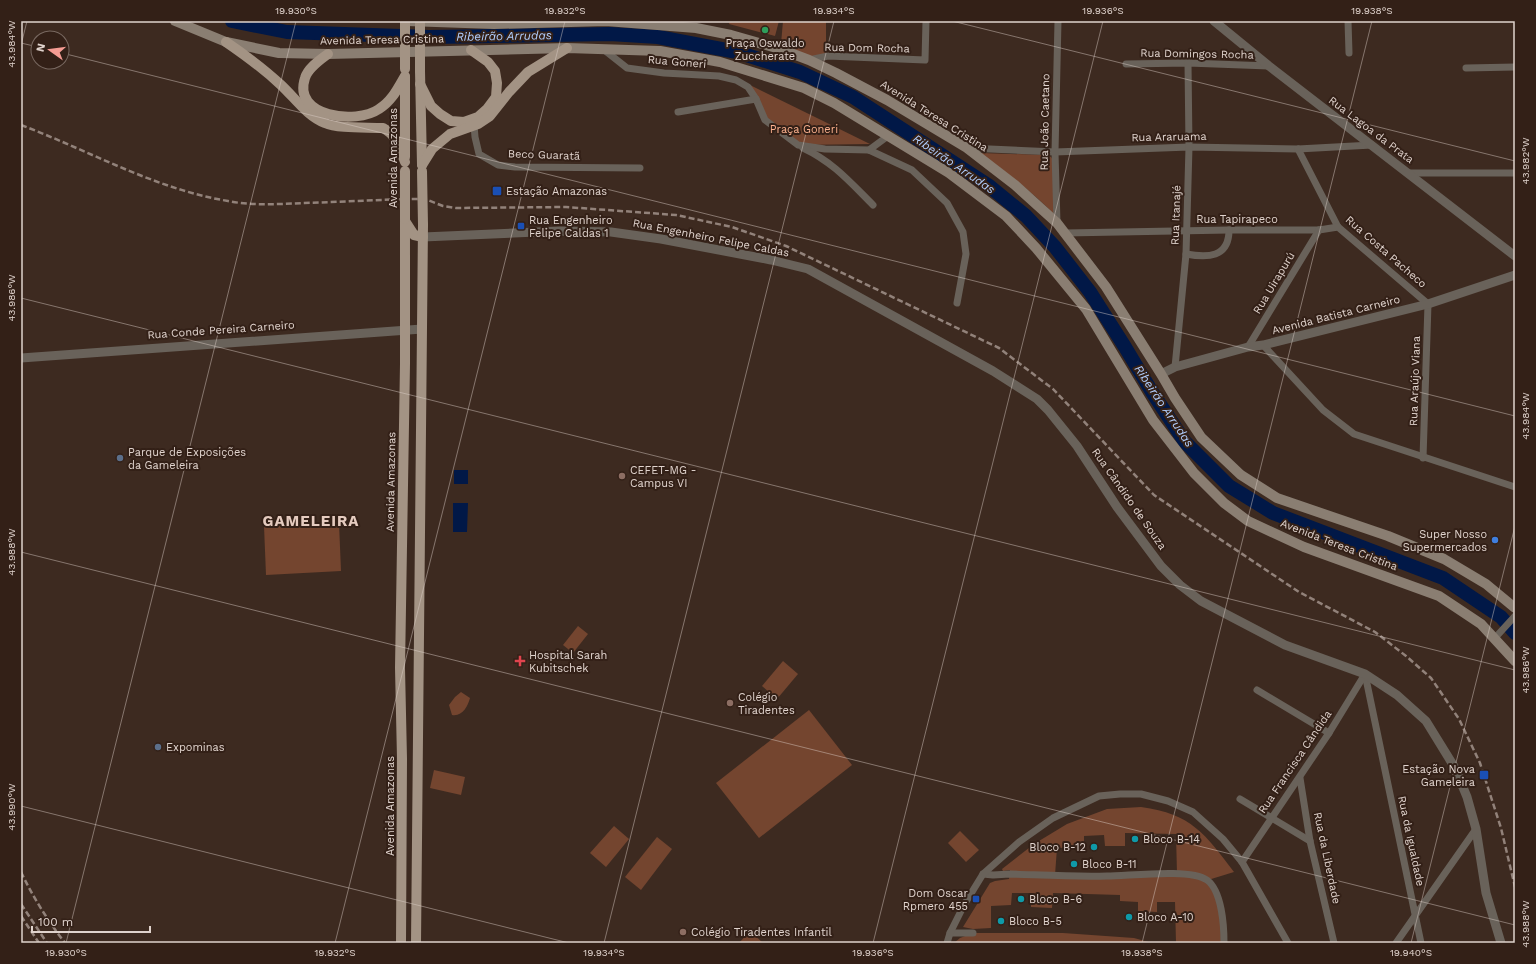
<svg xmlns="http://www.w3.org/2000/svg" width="1536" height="964" viewBox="0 0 1536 964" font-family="'Work Sans',sans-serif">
  <rect width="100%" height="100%" fill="#3d2a20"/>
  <!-- green -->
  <g fill="#74452f" fill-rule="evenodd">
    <polygon points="730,21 779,21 775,36 729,24"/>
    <polygon points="783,21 826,21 826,55 810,58 781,44"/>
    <polygon points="750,85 870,144 798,145 765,120"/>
    <path d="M980,153l67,2 4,2 2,3 1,54c-23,-23 -48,-42 -74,-61z"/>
    <polygon points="339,523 341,571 266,575 264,526"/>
    <polygon points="578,626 588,634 573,653 563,645"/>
    <polygon points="783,661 798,674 777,699 762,686"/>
    <path d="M461,692l9,6c-2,8 -8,19 -18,17l-3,-10 6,-8z"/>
    <polygon points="809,710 852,765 759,838 716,783"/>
    <polygon points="434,770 465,777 461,795 430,788"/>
    <path d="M1141,807c51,7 64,27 93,65l-26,8 7,11 9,52h-48l-1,-41h-18v10l-19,-1v-9l-18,-1v-6l-67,-2 -1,15 -21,-1v-14h-19l-1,12 -20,1v22l-18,1 -10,-2 27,-44 5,-2 14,-2 1,-9 -7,1 -1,-2 32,-25 33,-20 40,-15zM1125,833l51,1 1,40 -122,1 2,-27 27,-1v-11l20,-1 1,11h20z"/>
    <polygon points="614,826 629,839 606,867 590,853"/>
    <polygon points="960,831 979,850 966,862 948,843"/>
    <polygon points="657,837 672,849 641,890 625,877"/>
    <polygon points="750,931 763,943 739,943"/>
    <polygon points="973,933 1063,933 1134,938 1152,943 954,943 960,938"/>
  </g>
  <!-- water -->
  <g fill="#011847">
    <rect x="454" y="470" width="14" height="14"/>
    <polygon points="453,503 468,503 467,532 453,532"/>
  </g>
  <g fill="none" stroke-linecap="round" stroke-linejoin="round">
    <!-- river -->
    <polyline stroke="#011847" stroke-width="14" points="232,21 287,32 429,37 610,34 658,37 737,52 800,72 853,97 988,185 1026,216 1055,247 1090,292 1125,347 1152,392 1185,442 1229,486 1273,513 1443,578 1501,617 1515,633"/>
    <!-- minor -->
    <g stroke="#69625a" stroke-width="7">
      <polyline points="1348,21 1349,53"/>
      <polyline points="603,49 627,68 664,73 719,76 736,80 748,87 756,99 765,120 798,145 825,149 869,150 912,170 947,203 963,232 966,254 957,303"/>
      <polyline points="809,60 828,56 925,60 926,21"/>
      <polyline points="1126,64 1188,63 1269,66"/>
      <polyline points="1466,68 1515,67"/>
      <polyline points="678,112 756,99"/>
      <polyline points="474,125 475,137 479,154 498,165 515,167 640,168"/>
      <path d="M803,148c30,14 47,34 70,57"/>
      <polyline points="967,148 1055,152 1189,147 1298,149 1372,145"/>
      <polyline points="1298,149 1338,227 1428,304 1423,458"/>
      <polyline points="869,150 888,136"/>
      <polyline points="1409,173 1515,173"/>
      <polyline points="1057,223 1055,152 1058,21"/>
      <polyline points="1065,233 1229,230 1319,230 1338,227"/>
      <path d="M1186,254c21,4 43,4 43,-24"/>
      <polyline points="1263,345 1323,410 1354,434 1515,487"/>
      <polyline points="1248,347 1319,230"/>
      <polyline points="1175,367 1186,254 1189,147 1188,63"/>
      <polyline points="1494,639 1515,616"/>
      <polyline points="1365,674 1421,943"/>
      <polyline points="1257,690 1329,733"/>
      <polyline points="1300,778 1310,841 1334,943"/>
      <polyline points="1240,799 1310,841"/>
      <polyline points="1242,862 1329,733 1365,674"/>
      <path d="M983,874l10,1 17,-1c32,1 65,3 97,2 22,0 83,-8 100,4 15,11 17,46 17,63"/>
      <polyline points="950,933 973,933"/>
      <polyline points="947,943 950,933 964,905 983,874 1019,842 1053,818 1099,796 1120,794 1141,794 1168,801 1193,812 1223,839 1242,862 1288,943"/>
      <polyline points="1396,943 1476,829"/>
    </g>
    <!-- tertiary -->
    <g stroke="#69625a" stroke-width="9">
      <polyline points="1214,21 1269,66 1515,256"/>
      <polyline points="423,237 560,231 611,232 661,239 771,260 808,269 993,371 1037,399 1048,410 1077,446 1117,507 1161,566 1180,585 1201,601 1285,645 1365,674 1397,695 1426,721 1455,768 1467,797 1476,829 1486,893 1501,943"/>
      <polyline points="21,358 422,329"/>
      <polyline points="1161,374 1175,367 1248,347 1263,345 1428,304 1515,275"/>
    </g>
    <!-- secondary -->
    <g stroke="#8a7e72" stroke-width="10">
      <polyline points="175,21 226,42 279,53 328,54 567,48 660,51 720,62 804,88 834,103 949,173 1006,216 1036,248 1086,309 1153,420 1194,473 1224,503 1248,521 1304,547 1439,596 1481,624 1515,661"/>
      <polyline points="407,21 494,24 606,21 696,28 731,35 780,49 809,60 836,73 887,100 967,148 1015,185 1057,223 1106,287 1161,374 1175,398 1201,437 1241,475 1277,498 1388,536 1444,559 1486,584 1515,608"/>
    </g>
    <!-- primary -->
    <g stroke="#a39384" stroke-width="10">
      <path d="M226,42c19,13 38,27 55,43 14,13 26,31 44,38 13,6 43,4 58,5 14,7 17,21 22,34"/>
      <path d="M328,54c-8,6 -20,14 -23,24 -13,39 51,47 74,31 13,-8 19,-21 26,-33"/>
      <polyline points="420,71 422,165"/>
      <polyline points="405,77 405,157"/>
      <polyline points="420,84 431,106 440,114 451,121 464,122 478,117 487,109 496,97 497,83 495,71 488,62 471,50"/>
      <polyline points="422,165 432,149 450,134 478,124 490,116 509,92 528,72 567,48"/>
      <polyline points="405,221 414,235 423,237"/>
      <polyline points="401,943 402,759 400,668 405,364 405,219"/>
      <polyline points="416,943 423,225"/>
    </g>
    <!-- rail -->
    <g stroke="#92827a" stroke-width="2.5" stroke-dasharray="6 3" stroke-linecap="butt">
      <path d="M21,125c69,26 134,64 207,76 25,5 51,3 76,2 40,-1 81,-4 121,-4l18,7 13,2 110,-1 110,8 56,12 54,19 213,102 54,41 101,106 145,97 76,40 31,24 25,22 28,41 21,44 21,65 14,59"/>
      <path d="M21,872c12,25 27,49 44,71"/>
      <polyline points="21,904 47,943"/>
      <polyline points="21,916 39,943"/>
    </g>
    <!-- primary-bridge -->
    <g stroke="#a39384" stroke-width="10">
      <polyline points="405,21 405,69"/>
      <polyline points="420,71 420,21"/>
      <polyline points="405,171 405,219"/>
      <polyline points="422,171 423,225"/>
    </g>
  </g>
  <!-- ticks -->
  <path fill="none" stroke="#e0d3cd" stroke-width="1" stroke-opacity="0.45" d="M952,21l563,140M21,43l17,4M21,45l6,-24M62,53l1453,363M21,298l1494,372M21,552l1494,373M21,806l548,137M66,943l230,-922M335,943l230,-922M604,943l230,-922M873,943l230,-922M1142,943l230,-922M1411,943l104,-417"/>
  <!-- markers -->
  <circle fill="#2e9e5b" stroke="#332017" stroke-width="1.5" cx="765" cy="30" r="4"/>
  <g fill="#1a4fb4" stroke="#332017" stroke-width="1.5">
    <rect x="492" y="186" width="10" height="10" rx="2"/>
    <rect x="517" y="222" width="8" height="8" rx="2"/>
    <rect x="1479" y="770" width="10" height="10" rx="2"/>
    <rect x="972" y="895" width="8" height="8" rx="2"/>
  </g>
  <g fill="#5c6f8a" stroke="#332017" stroke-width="1.5">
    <circle cx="120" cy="458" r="4"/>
    <circle cx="158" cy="747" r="4"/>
  </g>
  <g fill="#8d6e63" stroke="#332017" stroke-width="1.5">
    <circle cx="622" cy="476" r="4"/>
    <circle cx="730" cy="703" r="4"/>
    <circle cx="683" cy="932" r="4"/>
  </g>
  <circle fill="#3f7fe0" stroke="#332017" stroke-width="1.5" cx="1495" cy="540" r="4"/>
  <path fill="#e0444e" stroke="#332017" stroke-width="1.5" d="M518 655h4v4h4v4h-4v4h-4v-4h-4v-4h4z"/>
  <g fill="#0f9aa8" stroke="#332017" stroke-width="1.5">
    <circle cx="1135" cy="839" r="4"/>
    <circle cx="1094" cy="847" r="4"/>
    <circle cx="1074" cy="864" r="4"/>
    <circle cx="1021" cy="899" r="4"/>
    <circle cx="1129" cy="917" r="4"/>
    <circle cx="1001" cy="921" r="4"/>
  </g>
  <g text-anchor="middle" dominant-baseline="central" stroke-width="4" stroke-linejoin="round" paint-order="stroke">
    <!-- street labels -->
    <g font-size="11" fill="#e0d3cd" stroke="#332017">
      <text transform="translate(382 40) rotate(-1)">Avenida Teresa Cristina</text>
      <text transform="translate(867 48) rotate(1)">Rua Dom Rocha</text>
      <text transform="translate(1197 54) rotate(1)">Rua Domingos Rocha</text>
      <text transform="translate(677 62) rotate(5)">Rua Goneri</text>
      <text transform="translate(934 116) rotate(32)">Avenida Teresa Cristina</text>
      <text transform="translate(1045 122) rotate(-89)">Rua João Caetano</text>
      <text transform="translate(1371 130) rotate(37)">Rua Lagoa da Prata</text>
      <text transform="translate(1169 137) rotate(-1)">Rua Araruama</text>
      <text transform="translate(544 155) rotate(2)">Beco Guaratã</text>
      <text transform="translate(393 158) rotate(-90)">Avenida Amazonas</text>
      <text transform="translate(1176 215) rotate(-88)">Rua Itanajé</text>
      <text x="1237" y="219">Rua Tapirapeco</text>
      <text transform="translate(711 238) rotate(11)">Rua Engenheiro Felipe Caldas</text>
      <text transform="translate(1386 252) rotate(41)">Rua Costa Pacheco</text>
      <text transform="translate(1274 283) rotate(-59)">Rua Uirapurú</text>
      <text transform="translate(1336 315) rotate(-14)">Avenida Batista Carneiro</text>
      <text transform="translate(221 330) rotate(-4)">Rua Conde Pereira Carneiro</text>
      <text transform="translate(1415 381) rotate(-88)">Rua Araújo Viana</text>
      <text transform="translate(391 482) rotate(-89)">Avenida Amazonas</text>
      <text transform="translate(1129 499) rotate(55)">Rua Cândido de Souza</text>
      <text transform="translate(1339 545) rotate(21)">Avenida Teresa Cristina</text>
      <text transform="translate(1295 762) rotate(-56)">Rua Francisca Cândida</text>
      <text transform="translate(390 806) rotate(-90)">Avenida Amazonas</text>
      <text transform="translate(1411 841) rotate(78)">Rua da Igualdade</text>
      <text transform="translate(1327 858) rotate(78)">Rua da Liberdade</text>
    </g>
    <!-- poi labels -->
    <g font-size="11" fill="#e0d3cd" stroke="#332017" text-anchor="start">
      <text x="765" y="43" text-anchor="middle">Praça Oswaldo<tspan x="765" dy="13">Zuccherate</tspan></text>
      <text x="506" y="191">Estação Amazonas</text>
      <text x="529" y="220">Rua Engenheiro<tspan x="529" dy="13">Felipe Caldas 1</tspan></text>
      <text x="128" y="452">Parque de Exposições<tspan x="128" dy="13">da Gameleira</tspan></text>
      <text x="630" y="470">CEFET-MG -<tspan x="630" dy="13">Campus VI</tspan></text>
      <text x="1487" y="534" text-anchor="end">Super Nosso<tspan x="1487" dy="13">Supermercados</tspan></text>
      <text x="529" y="655">Hospital Sarah<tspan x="529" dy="13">Kubitschek</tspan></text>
      <text x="738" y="697">Colégio<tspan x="738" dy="13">Tiradentes</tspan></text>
      <text x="166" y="747">Expominas</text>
      <text x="1475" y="769" text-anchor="end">Estação Nova<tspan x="1475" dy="13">Gameleira</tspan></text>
      <text x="1143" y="839">Bloco B-14</text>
      <text x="1086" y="847" text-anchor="end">Bloco B-12</text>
      <text x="1082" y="864">Bloco B-11</text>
      <text x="968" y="893" text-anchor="end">Dom Oscar<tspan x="968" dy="13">Rpmero 455</tspan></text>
      <text x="1029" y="899">Bloco B-6</text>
      <text x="1137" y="917">Bloco A-10</text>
      <text x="1009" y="921">Bloco B-5</text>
      <text x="691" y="932">Colégio Tiradentes Infantil</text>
    </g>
    <!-- park labels -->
    <g font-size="11" fill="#fbb18e" stroke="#332017">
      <text x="804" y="129">Praça Goneri</text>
    </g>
    <!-- water labels -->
    <g font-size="12" font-style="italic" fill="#b1cefe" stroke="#332017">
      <text transform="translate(504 36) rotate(-1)">Ribeirão Arrudas</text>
      <text transform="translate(954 164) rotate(34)">Ribeirão Arrudas</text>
      <text transform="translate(1164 406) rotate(56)">Ribeirão Arrudas</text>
    </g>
    <!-- district labels -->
    <g font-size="15" font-weight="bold" letter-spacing="1" fill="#e5cbbf" stroke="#332017">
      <text x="311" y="521">GAMELEIRA</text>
    </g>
  </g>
  <!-- border -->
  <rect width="1536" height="964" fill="none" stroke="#332017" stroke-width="44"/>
  <!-- north arrow -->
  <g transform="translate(50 50) rotate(284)"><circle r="19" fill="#332017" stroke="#786860"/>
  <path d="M0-3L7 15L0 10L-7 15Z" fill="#f59c93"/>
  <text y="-6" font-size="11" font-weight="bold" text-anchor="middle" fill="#e0d3cd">N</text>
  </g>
  <!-- scale -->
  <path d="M32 926v6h118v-6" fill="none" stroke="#e0d3cd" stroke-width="2"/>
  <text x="38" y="926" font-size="12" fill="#e0d3cd" stroke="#332017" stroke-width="3" paint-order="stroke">100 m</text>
  <rect x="22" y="22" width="1492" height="920" fill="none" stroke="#e0d3cd" stroke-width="1.5"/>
  <g font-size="10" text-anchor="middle" fill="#e0d3cd">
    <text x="296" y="14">19.930°S</text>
    <text x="565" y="14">19.932°S</text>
    <text x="834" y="14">19.934°S</text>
    <text x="1103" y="14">19.936°S</text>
    <text x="1372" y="14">19.938°S</text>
    <text transform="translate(11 44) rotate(-90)" y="4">43.984°W</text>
    <text transform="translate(1525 161) rotate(-90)" y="4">43.982°W</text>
    <text transform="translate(11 298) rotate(-90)" y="4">43.986°W</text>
    <text transform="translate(1525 416) rotate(-90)" y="4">43.984°W</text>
    <text transform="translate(11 552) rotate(-90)" y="4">43.988°W</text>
    <text transform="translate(1525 670) rotate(-90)" y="4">43.986°W</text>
    <text transform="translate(11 807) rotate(-90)" y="4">43.990°W</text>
    <text transform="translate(1525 924) rotate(-90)" y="4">43.988°W</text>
    <text x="66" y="956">19.930°S</text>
    <text x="335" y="956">19.932°S</text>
    <text x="604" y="956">19.934°S</text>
    <text x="873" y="956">19.936°S</text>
    <text x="1142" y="956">19.938°S</text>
    <text x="1411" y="956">19.940°S</text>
  </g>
</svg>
